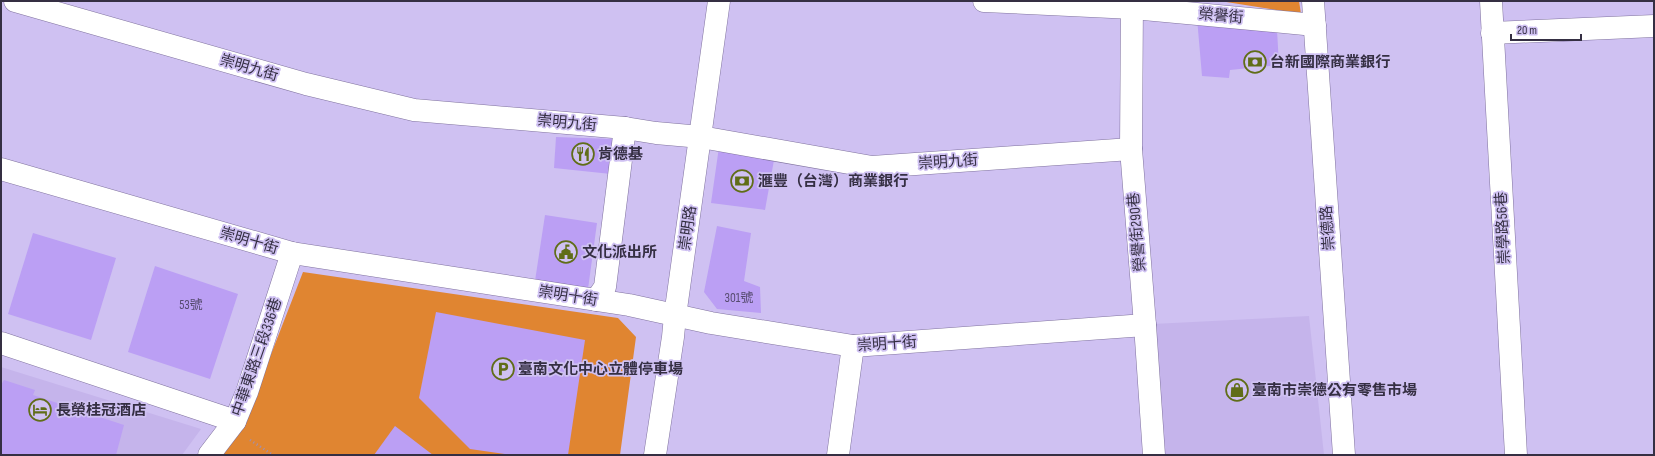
<svg xmlns="http://www.w3.org/2000/svg" width="1655" height="456" viewBox="0 0 1655 456" font-family="'Sofia Sans Condensed','Noto Sans TC',sans-serif">
  <rect width="100%" height="100%" fill="#cfc1f2"/>
  <!-- built -->
  <g fill="#c5b4eb">
    <polygon points="1309,316 1324,455 1160,455 1153,324"/>
    <polygon points="1,367 201,429 182,455 1,455"/>
  </g>
  <!-- green -->
  <g fill="#e08531">
    <polygon points="1220,1 1299,1 1301,14"/>
    <polygon points="303,272 618,318 636,337 620,455 218,455 247,416"/>
  </g>
  <!-- building -->
  <g fill="#bb9ff4">
    <polygon points="1197,18 1277,30 1279,65 1230,70 1229,78 1202,76"/>
    <polygon points="556,137 613,139 611,174 554,168"/>
    <polygon points="719,147 774,160 765,210 711,203"/>
    <polygon points="545,215 597,223 588,289 535,281"/>
    <polygon points="717,226 751,233 744,281 760,287 761,313 717,309 704,292"/>
    <polygon points="33,233 116,258 91,340 8,314"/>
    <polygon points="155,266 238,294 210,379 128,352"/>
    <polygon points="436,312 585,340 568,455 511,455 470,449 419,398"/>
    <polygon points="4,380 35,390 33,395 124,425 116,455 1,455 1,385"/>
    <polygon points="395,426 433,455 374,455"/>
  </g>
  <g fill="none" stroke-linecap="round" stroke-linejoin="round">
    <!-- minor casing -->
    <g stroke="#80739f" stroke-width="23">
      <g id="minor">
        <polyline points="15,1 306,84 414,110 625,128 656,133 701,137 872,167 1131,149"/>
        <polyline points="984,1 1133,8 1315,25"/>
        <polyline points="1132,1 1131,149 1145,325 1154,455"/>
        <polyline points="1491,1 1516,455"/>
        <polyline points="1492,33 1654,26"/>
        <polyline points="1,169 292,253 629,305 711,323 853,346 1145,325"/>
        <polyline points="596,300 605,287 625,128"/>
        <polyline points="1,343 235,421"/>
        <polyline points="209,455 235,421 247,392 292,253"/>
        <polyline points="838,455 853,346"/>
      </g>
    </g>
    <!-- tertiary casing -->
    <g stroke="#80739f" stroke-width="23">
      <g id="tertiary">
        <polyline points="1313,1 1344,455"/>
        <polyline points="655,455 673,337 675,316 719,1"/>
      </g>
    </g>
    <!-- path -->
    <polyline stroke="#9d91b9" stroke-width="2.5" stroke-dasharray="1 3" stroke-linecap="butt" points="250,440 273,455"/>
    <!-- minor -->
    <use href="#minor" stroke="#fff" stroke-width="22"/>
    <!-- tertiary -->
    <use href="#tertiary" stroke="#fff" stroke-width="22"/>
  </g>
  <!-- icons -->
  <defs>
    <g id="bank-ring" transform="scale(1.15)"><circle r="9.5" fill="#cfc1f2" stroke="#606d18" stroke-width="1.5"/><path d="M-6-4H6V4H-6ZM0-2.3a2.3 2.3 0 1 0 0 4.6a2.3 2.3 0 1 0 0-4.6Z" fill="#606d18"/></g>
    <g id="restaurant-ring" transform="scale(1.15)"><circle r="9.5" fill="#cfc1f2" stroke="#606d18" stroke-width="1.5"/><path d="M-5-6h1v4h1v-4h1v4h1v-4h1v5L-1.5 .5V6h-2V.5L-5-1ZM5-6V6H3V1.5H1.5Q1.5-4 5-6Z" fill="#606d18"/></g>
    <g id="civic-ring" transform="scale(1.15)"><circle r="9.5" fill="#cfc1f2" stroke="#606d18" stroke-width="1.5"/><path d="M-.6-6.5H3V-4.5H.6V-3L4-1V1h2V6H-6V1h2V-1L-.6-3ZM-1.2 2.5V6h2.4V2.5Z" fill="#606d18"/></g>
    <g id="parking-ring" transform="scale(1.15)"><circle r="9.5" fill="#cfc1f2" stroke="#606d18" stroke-width="1.5"/><path d="M-3.5-5.5H1a3.5 3.5 0 0 1 0 7H-1V5.5H-3.5ZM-1-3.4V-.6H.8a1.4 1.4 0 0 0 0-2.8Z" fill="#606d18"/></g>
    <g id="shop-ring" transform="scale(1.15)"><circle r="9.5" fill="#cfc1f2" stroke="#606d18" stroke-width="1.5"/><path d="M-5-2.5h2.3a2.7 3.5 0 0 1 5.4 0H5L5.5 6h-11ZM-1.5-2.5h3a1.5 2.3 0 0 0-3 0Z" fill="#606d18"/></g>
    <g id="hotel-ring" transform="scale(1.15)"><circle r="9.5" fill="#cfc1f2" stroke="#606d18" stroke-width="1.5"/><path d="M-6-4.5h1.5V1H6V5H4.5V3h-9V5H-6ZM-4 0a1.8 1.8 0 1 1 3.6 0ZM.5 0V-2.5h3Q6-2.5 6 0Z" fill="#606d18"/></g>
  </defs>
  <g fill-rule="evenodd">
    <use href="#bank-ring" x="1255" y="62"/>
    <use href="#restaurant-ring" x="583" y="154"/>
    <use href="#bank-ring" x="742" y="181"/>
    <use href="#civic-ring" x="566" y="252"/>
    <use href="#parking-ring" x="503" y="369"/>
    <use href="#shop-ring" x="1237" y="390"/>
    <use href="#hotel-ring" x="40" y="410"/>
  </g>
  <g text-anchor="middle" dominant-baseline="central" stroke-width="3.5" stroke-linejoin="round" paint-order="stroke">
    <!-- number labels -->
    <g font-size="13" fill="#564b6f">
      <text x="739" y="298">301號</text>
      <text x="191" y="305">53號</text>
    </g>
    <!-- street labels -->
    <g font-size="15" fill="#352f43" stroke="#cfc1f2">
      <text transform="translate(1221 16) rotate(5)">榮譽街</text>
      <text transform="translate(249 68) rotate(16)">崇明九街</text>
      <text transform="translate(567 123) rotate(5)">崇明九街</text>
      <text transform="translate(948 162) rotate(-4)">崇明九街</text>
      <text transform="translate(688 228) rotate(-82)">崇明路</text>
      <text transform="translate(1328 228) rotate(-94)">崇德路</text>
      <text transform="translate(1503 228) rotate(-93)">崇學路56巷</text>
      <text transform="translate(1137 232) rotate(-95)">榮譽街290巷</text>
      <text transform="translate(249 241) rotate(16)">崇明十街</text>
      <text transform="translate(568 296) rotate(9)">崇明十街</text>
      <text transform="translate(887 344) rotate(-4)">崇明十街</text>
      <text transform="translate(257 357) rotate(-71)">中華東路三段336巷</text>
    </g>
    <!-- poi labels -->
    <g font-size="15" font-weight="bold" fill="#352f43" stroke="#cfc1f2" text-anchor="start">
      <text x="1270" y="62">台新國際商業銀行</text>
      <text x="598" y="154">肯德基</text>
      <text x="758" y="181">滙豐（台灣）商業銀行</text>
      <text x="582" y="252">文化派出所</text>
      <text x="518" y="369">臺南文化中心立體停車場</text>
      <text x="1252" y="390">臺南市崇德公有零售市場</text>
      <text x="56" y="410">長榮桂冠酒店</text>
    </g>
  </g>
  <!-- border -->
  <rect width="1655" height="456" fill="none" stroke="#352f43" stroke-width="4"/>
  <!-- scale -->
  <path d="M1511 34v6h70v-6" fill="none" stroke="#352f43" stroke-width="2"/>
  <text x="1517" y="34" font-size="12" fill="#352f43" stroke="#cfc1f2" stroke-width="3" paint-order="stroke">20 m</text>
</svg>
